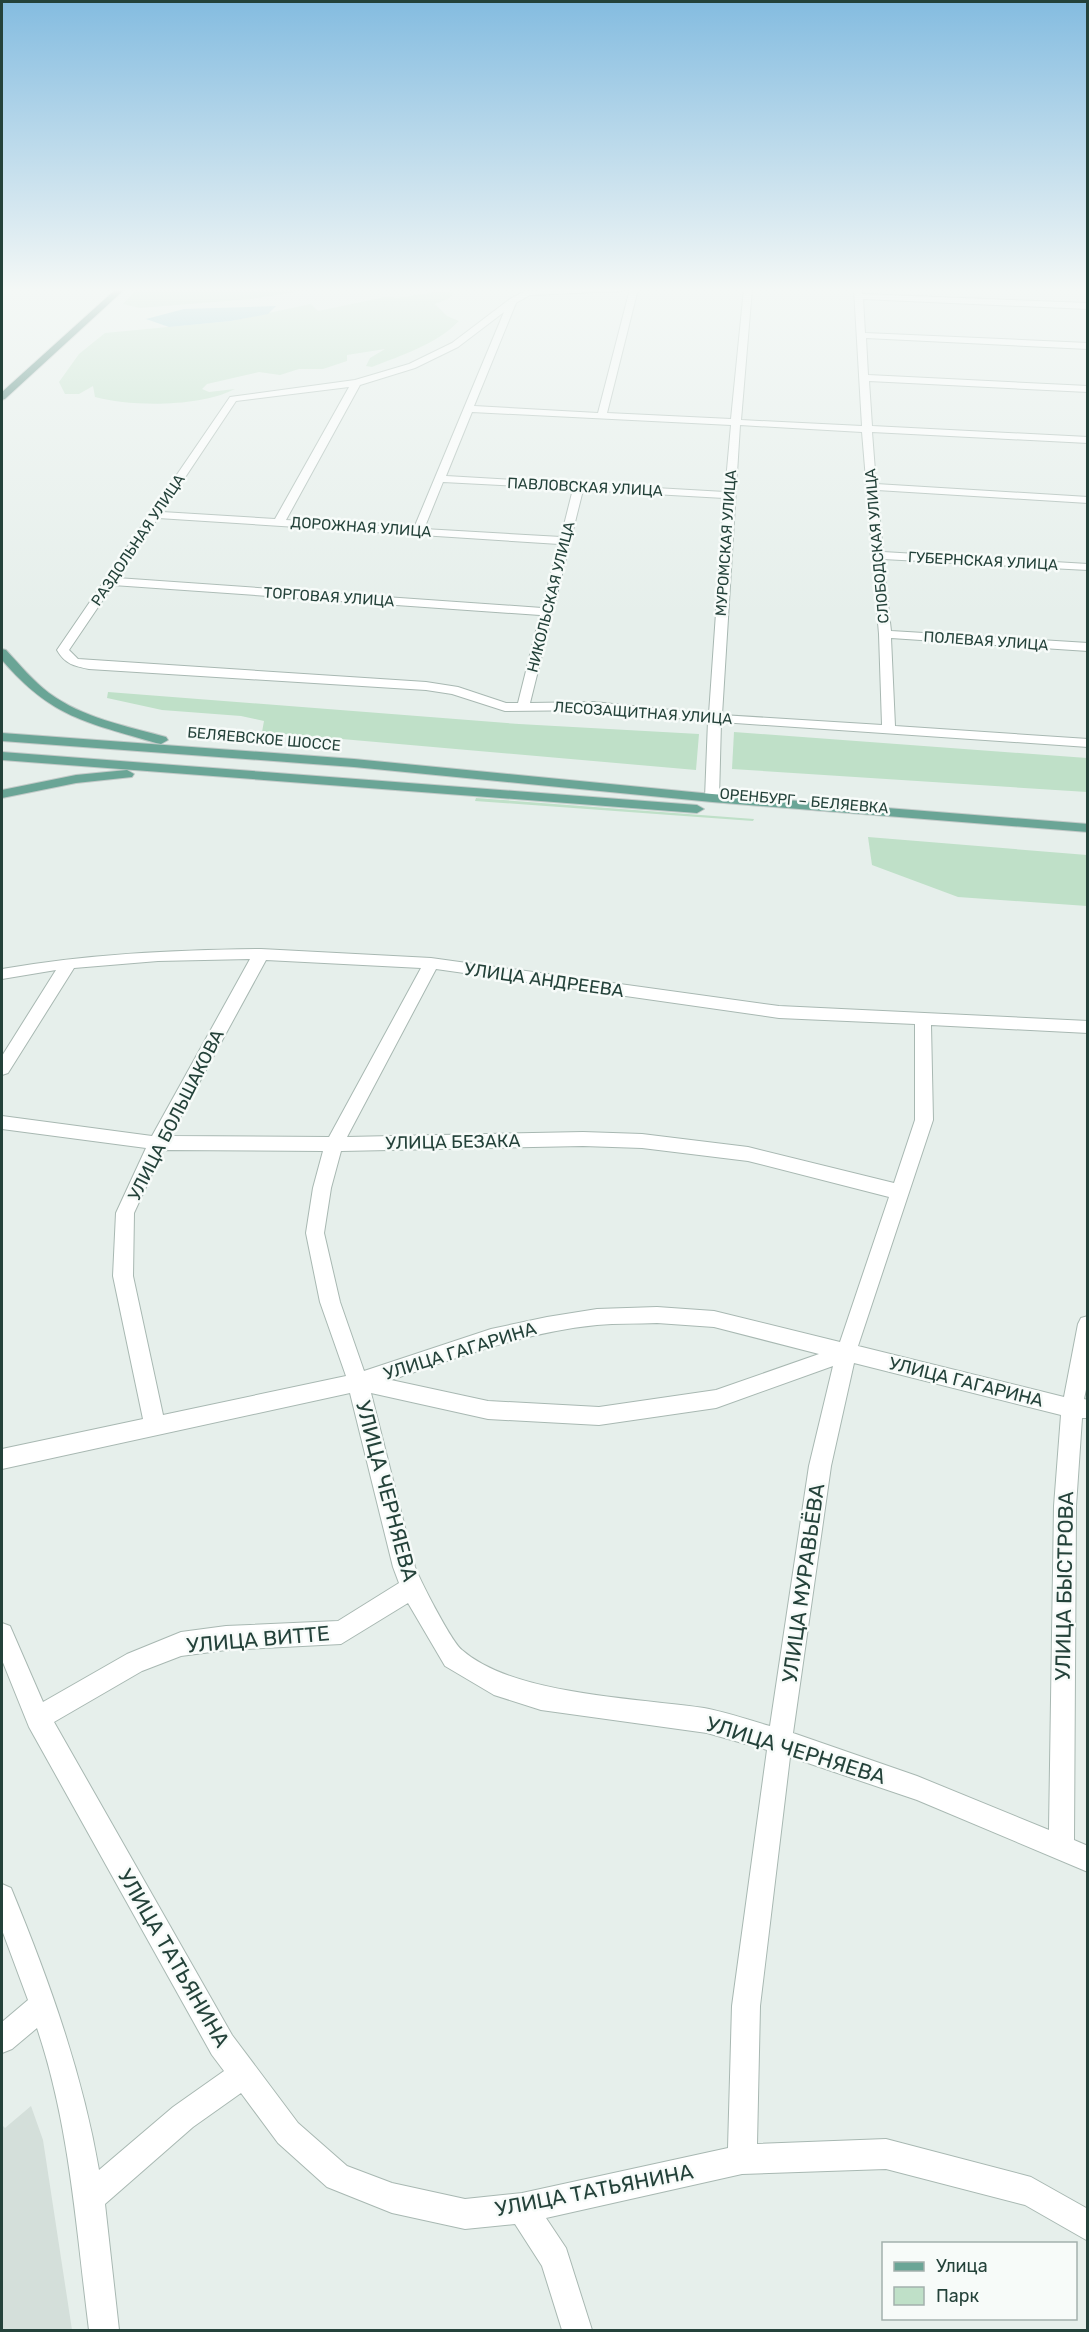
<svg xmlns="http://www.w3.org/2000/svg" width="1089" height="2332" viewBox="0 0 1089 2332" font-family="Rubik,sans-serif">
  <rect width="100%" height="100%" fill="#e6efeb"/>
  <!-- built -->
  <polygon fill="#d4dfda" points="31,2106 43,2140 72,2330 2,2330 2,2125 5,2128"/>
  <!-- green -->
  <g fill="#bfe0c8">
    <polygon points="137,289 315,289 251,299 140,308 123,304"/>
    <path d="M436,292l17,1 -3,5 -15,6 12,12 12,5c-24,24 -57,34 -87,46l-6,-1 4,-8 15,-9 -38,6v6l-24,8h-24l-19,6 -21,-3 -52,12 -5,5 7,3 26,-3c-35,18 -103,18 -140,8l-2,-11 -14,8h-14l-6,-12 20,-28 26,-21 126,-12 80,-17 7,7 67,-14 13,1z"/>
    <polygon points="108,692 519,724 699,734 696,770 262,732 264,721 241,716 162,710 107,698"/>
    <polygon points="734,732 1087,758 1087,792 732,769"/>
    <polygon points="476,798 754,819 753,821 475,801"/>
    <polygon points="868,837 1087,855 1087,906 958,897 872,865"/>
  </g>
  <!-- water -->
  <polygon fill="#8ec9d4" points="276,306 268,314 231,321 169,327 146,319 184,309"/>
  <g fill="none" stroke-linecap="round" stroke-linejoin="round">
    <!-- minor casing -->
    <g stroke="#a8b8b2" stroke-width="2">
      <g id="minor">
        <path d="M560,289h65l-4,2 -91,4 -14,8 -42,103 124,7 32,-124h8l-31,124 124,6 13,-130h8l-11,131 121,6 -8,-137h8v5l226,9v6l-225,-10 2,34 223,10v6l-222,-11 2,37 220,11v6l-219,-11 3,45 216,11v6l-216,-11 4,52 212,13v6l-211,-13 6,62 205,12v6l-205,-11 8,72 197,12v8l-197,-13 4,88 193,13v8l-367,-25 -2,76 -7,4 -7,-4 3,-77 -114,-11 -89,1 -53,-17 -26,-4 -337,-21c-15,-3 -24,-5 -32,-19l173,-253 125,-17 54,-16 43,-21 58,-44 15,-8zM504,312l-90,216 -128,-8 74,-135 55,-17 43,-21zM349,387l-74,132 -113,-7 74,-111zM472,412l259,13 -6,67 -279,-16zM740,425l122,7 17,202 3,91 -160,-10zM443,482l130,7 -12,48 -137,-8zM583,490l141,8 -15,216 -115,-12 -64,1zM158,518l401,26 -17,64 -425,-30zM113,585l427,30 -22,88h-12l-48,-16 -32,-5 -348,-23 -9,-9z"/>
        <path d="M261,949l170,9 348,48 309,15v12l-157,-8 2,95 -75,226 206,51 14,-73 3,-6 7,-2v64l-4,19 4,1v18h-6l-6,88 -2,334 14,6v26l-171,-72 -127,-43 -30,249 -3,138 129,-5 145,38 57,32v32l-63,-36 -139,-36 -144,5 -196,44 20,30 26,82h-30l-20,-64 -27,-42 -50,5 -73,-16 -65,-26 -49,-44 -37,-50 -48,34 -88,77 14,126h-30c-13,-102 -19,-204 -52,-302l-25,21 -10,4v-31l26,-22 -26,-70v-46l9,4c38,92 71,184 88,282l74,-63 51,-36 -12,-16 -183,-328 -27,-67v-37l8,3 33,76 84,-48 54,-22 45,-6 112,-5 61,-38 -6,-16 -43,-174 -348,76v-20l141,-30 -30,-143 3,-63 30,-65 -144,-19v-13l150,20 98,-177 -92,2 -84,7 -66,105 -6,2v-19l54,-86 -54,9v-10c86,-15 172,-19 259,-20zM266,960l155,8 -92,169 -159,-1zM436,969l343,49 136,6v96l-21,63 -146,-36 -106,-13 -59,-2 -236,5zM583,1146l59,2 106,13 141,36 -49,145 -126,-31 -57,-4 -60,2 -50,8 -56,12 -127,42 -24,-69 -16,-69 7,-45 10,-37zM163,1150l160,1 -10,37 -7,45 14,69 26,74 -183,39 -30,-139 1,-63zM657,1323l57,4 105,27 -103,36 -117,17 -111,-6 -97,-21c68,-23 135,-48 206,-55 20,-2 40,-1 60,-2zM854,1363l207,52 -7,91 -5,324 -132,-54 -124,-43 38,-267zM833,1366l-24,100 -39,260c-22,-6 -44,-14 -66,-18 -67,-10 -191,-13 -242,-58 -11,-9 -41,-68 -47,-83l-44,-174 117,26 111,6 117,-17zM408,1603l37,63 49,29 47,15 166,23 60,17 -35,256 -4,142 -206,45 -57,6 -73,-16 -45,-17 -49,-43 -66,-88 -178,-313 88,-51 39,-15 45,-6 115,-6z"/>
      </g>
    </g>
    <!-- major casing -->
    <g stroke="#c2cac8" stroke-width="2">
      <g id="major">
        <path d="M2,649l4,1c14,15 27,31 43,43 34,25 77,33 117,44l2,3 -7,4 -5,-1c-70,-21 -104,-25 -154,-83z"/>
        <polygon points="2,733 354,759 712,794 1088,824 1088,832 712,802 354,767 2,741"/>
        <polygon points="2,752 697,805 704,809 697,813 2,760"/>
        <polygon points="127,770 134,774 132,777 76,783 2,798 2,790 76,775"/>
      </g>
    </g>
    <!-- highway casing -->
    <g stroke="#c2cac8" stroke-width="2">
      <polygon id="highway" points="116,289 125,289 5,399 2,400 2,392"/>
    </g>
    <!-- minor -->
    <use href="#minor" fill="#fff" fill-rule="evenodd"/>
    <!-- major -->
    <use href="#major" fill="#6aa596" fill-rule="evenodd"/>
    <!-- highway -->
    <use href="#highway" fill="#2f6f62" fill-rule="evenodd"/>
  </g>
  <!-- sky -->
  <linearGradient id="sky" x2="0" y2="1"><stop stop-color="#84bce0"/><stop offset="0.47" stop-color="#f4f8f6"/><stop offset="1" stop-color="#f4f8f6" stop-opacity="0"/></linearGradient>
  <rect width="1089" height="616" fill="url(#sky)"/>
  <g text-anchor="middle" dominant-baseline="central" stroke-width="5" stroke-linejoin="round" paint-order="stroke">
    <!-- far-street labels -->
    <g font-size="15" fill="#24423a" stroke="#f7fbf9">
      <text transform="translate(585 487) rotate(3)">ПАВЛОВСКАЯ УЛИЦА</text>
      <text transform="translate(361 527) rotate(4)">ДОРОЖНАЯ УЛИЦА</text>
      <text transform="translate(138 540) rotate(-56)">РАЗДОЛЬНАЯ УЛИЦА</text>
      <text transform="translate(726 543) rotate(-86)">МУРОМСКАЯ УЛИЦА</text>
      <text transform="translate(877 546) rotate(-95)">СЛОБОДСКАЯ УЛИЦА</text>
      <text transform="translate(983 561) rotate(3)">ГУБЕРНСКАЯ УЛИЦА</text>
      <text transform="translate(329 597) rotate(4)">ТОРГОВАЯ УЛИЦА</text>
      <text transform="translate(551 597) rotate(-76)">НИКОЛЬСКАЯ УЛИЦА</text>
      <text transform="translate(986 641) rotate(4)">ПОЛЕВАЯ УЛИЦА</text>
      <text transform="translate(643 713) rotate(4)">ЛЕСОЗАЩИТНАЯ УЛИЦА</text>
      <text transform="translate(264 739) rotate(5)">БЕЛЯЕВСКОЕ ШОССЕ</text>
      <text transform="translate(804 801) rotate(5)">ОРЕНБУРГ – БЕЛЯЕВКА</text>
    </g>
    <!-- street labels -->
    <g font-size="18" fill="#24423a" stroke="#f7fbf9">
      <text transform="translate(544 980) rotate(8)">УЛИЦА АНДРЕЕВА</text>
      <text transform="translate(176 1115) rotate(-63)">УЛИЦА БОЛЬШАКОВА</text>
      <text transform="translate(453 1142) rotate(-1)">УЛИЦА БЕЗАКА</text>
      <text transform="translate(460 1351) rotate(-17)">УЛИЦА ГАГАРИНА</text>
      <text transform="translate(966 1382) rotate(14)">УЛИЦА ГАГАРИНА</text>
    </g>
    <!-- near-street labels -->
    <g font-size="21" fill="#24423a" stroke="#f7fbf9">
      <text transform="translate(387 1491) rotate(75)">УЛИЦА ЧЕРНЯЕВА</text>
      <text transform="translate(803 1583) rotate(-82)">УЛИЦА МУРАВЬЁВА</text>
      <text transform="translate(1064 1586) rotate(-89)">УЛИЦА БЫСТРОВА</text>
      <text transform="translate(258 1639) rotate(-5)">УЛИЦА ВИТТЕ</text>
      <text transform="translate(796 1750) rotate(17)">УЛИЦА ЧЕРНЯЕВА</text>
      <text transform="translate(174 1958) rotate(60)">УЛИЦА ТАТЬЯНИНА</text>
      <text transform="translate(594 2190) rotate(-11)">УЛИЦА ТАТЬЯНИНА</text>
    </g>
  </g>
  <!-- border -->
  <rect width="1089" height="2332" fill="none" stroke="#24423a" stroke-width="6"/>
  <!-- legend -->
  <rect x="882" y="2242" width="195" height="78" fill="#f7fbf9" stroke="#a3b1ad" stroke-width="1.5"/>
  <rect x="894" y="2262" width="30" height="9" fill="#6aa596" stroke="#a3b1ad" stroke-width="1.5"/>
  <text x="936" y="2272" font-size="18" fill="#24423a">Улица</text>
  <rect x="894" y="2287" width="30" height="18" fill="#bfe0c8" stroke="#a3b1ad" stroke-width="1.5"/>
  <text x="936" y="2302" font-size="18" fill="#24423a">Парк</text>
</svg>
